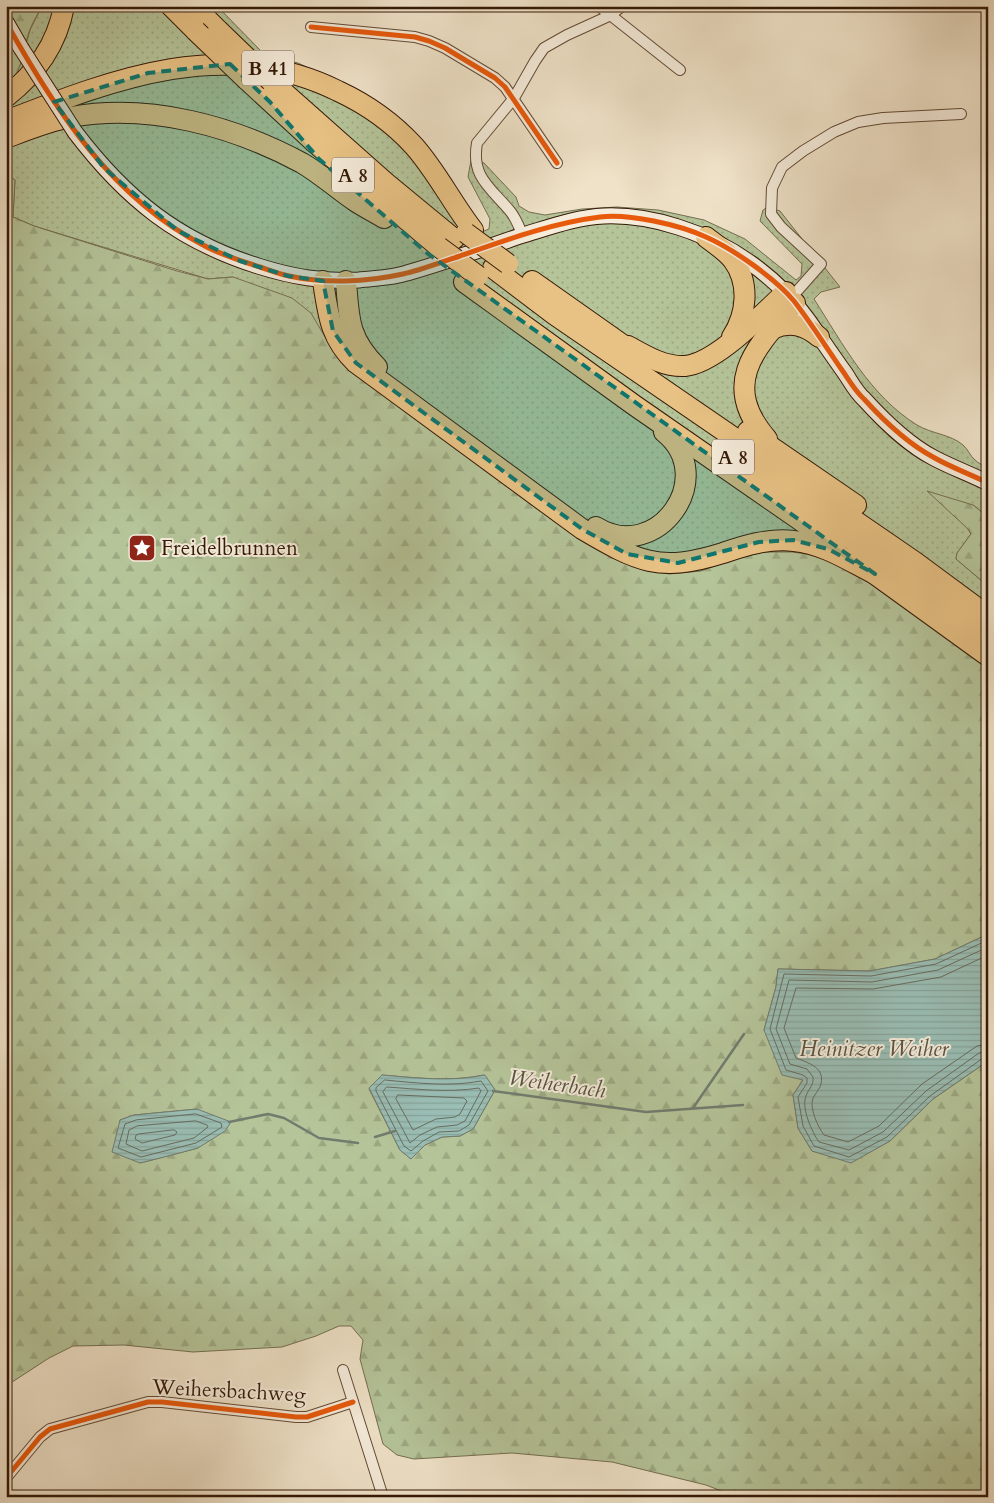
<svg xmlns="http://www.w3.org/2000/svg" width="994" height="1503" viewBox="0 0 994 1503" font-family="Cardo,serif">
  <defs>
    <pattern id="grass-dots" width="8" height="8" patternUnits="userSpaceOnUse" patternTransform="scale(1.25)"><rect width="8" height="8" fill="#b5c499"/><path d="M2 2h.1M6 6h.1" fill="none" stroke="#9ca882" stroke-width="1.8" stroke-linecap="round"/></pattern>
    <pattern id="forest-firs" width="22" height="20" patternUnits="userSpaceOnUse" patternTransform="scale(1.25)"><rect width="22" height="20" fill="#b5c499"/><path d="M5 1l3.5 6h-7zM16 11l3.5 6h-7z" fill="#9ca882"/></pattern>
    <pattern id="water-rules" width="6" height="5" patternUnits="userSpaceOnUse" patternTransform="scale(1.25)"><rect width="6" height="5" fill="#9abeb5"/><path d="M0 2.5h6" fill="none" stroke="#85a39a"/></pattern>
  </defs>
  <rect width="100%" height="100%" fill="#efe2c8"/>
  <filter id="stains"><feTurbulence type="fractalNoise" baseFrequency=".004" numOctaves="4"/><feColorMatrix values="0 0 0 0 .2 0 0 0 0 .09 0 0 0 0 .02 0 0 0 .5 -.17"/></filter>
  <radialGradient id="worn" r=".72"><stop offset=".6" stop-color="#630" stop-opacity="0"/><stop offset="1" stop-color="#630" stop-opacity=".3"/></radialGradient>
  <!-- grass -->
  <path fill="url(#grass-dots)" stroke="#746e50" d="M42,6h175l44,45 11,6 26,6 48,22 131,141 7,5 5,-2 1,-10 -22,-42 3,-17 13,3 32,34 3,9 10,6 16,3 37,-6 35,-2 41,3 46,10 41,19 51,41 5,-4 1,-12 -42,-43 3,-11 5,-3 12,4 60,76 -19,5 -7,7c29,45 56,97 103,126 15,9 33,9 46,20 5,4 7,11 12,15 3,3 9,6 13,8v49l-15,-12 -5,24 3,5 -14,19 -1,6 32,27v79l-174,-110 -22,-3h-29l-32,8 -30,11 -32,3 -28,-5 -28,-11 -380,-281 -25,2 -174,-53 -21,-9 2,-37 -9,-6v-87l14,-22 10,-35z"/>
  <!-- forest -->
  <g fill="url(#forest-firs)" stroke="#746e50" fill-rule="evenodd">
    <path d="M6,6h36c-4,8 -10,17 -13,26 -6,17 -7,43 -23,55z"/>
    <path d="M6,174l9,6 -2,37 21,9 143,45 31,8 25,-2 59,21 19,15 21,36 281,209 28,11 28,5 32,-3 30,-11 32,-8h29l22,3 30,9 144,101v269l-53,25 -65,12 -92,-2 -2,18 -12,43 39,50 -10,15 5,33 14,23 39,11 39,-21 43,-42 55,-38v436h-257l-2,-3 -23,-9 -94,-23 -100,-9 -98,6 -17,-4 -14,-11 -23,-85 3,-19 -12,-14h-12l-23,10 -34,11 -89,5 -69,-7 -51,1 -24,12 -43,28zM382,1075c35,3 68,7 102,0l11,15 -22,39 -13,7 -18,1 -17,8 -14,14 -11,-9 -31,-61zM197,1109l1,39 -58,15 -20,-43 14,-5z"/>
    <polygon points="927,491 973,505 988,517 988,586 956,559 957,553 971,534 968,529"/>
  </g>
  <!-- water -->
  <g fill="url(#water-rules)" stroke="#717c6f">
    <polygon points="988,934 988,1061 933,1099 890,1141 851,1163 812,1151 798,1128 793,1095 803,1080 782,1075 764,1030 776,987 778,969 870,971 935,959"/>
    <path d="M382,1075c35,3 69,7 103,0l10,15 -22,39 -13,7 -18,1 -17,8 -14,14 -11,-9 -31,-62z"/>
    <polygon points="197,1109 231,1122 225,1131 198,1148 172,1155 140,1163 112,1152 120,1120 134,1115"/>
  </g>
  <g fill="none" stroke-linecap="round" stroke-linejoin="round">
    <!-- shore -->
    <g stroke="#676c5e" stroke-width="1">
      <polyline points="988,940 936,964 871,976 784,974 770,1029 786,1070 803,1075 807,1078 807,1083 798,1097 803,1126 814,1146 849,1157 887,1137 930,1096 983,1058 988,1057"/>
      <path d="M988,947l-50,23 -66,12 -83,-2 -13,49 14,35 17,5 6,8c1,8 -4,11 -7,19 -5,12 6,36 13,46l30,8 34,-18 43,-41 53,-38 9,-2"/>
      <path d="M988,955l-47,22 -68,12 -77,-1 -12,40 12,30c13,5 31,10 24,29 -2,4 -5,7 -7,11 -4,10 5,29 11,37l24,7 31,-16 43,-42 55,-38 11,-2"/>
      <path d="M385,1080c32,3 64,7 96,1l7,10 -19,34 -10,6 -20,1 -16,9 -12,10 -7,-5 -28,-55v-3z"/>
      <path d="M387,1087c30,2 61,6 92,1l2,3 -16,30 -8,4 -20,2 -17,8 -10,8 -27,-51z"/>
      <polygon points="398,1095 464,1098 467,1101 460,1114 455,1117 436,1119 413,1130 396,1099"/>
      <polygon points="196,1114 221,1123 222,1127 196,1143 141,1157 118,1148 125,1124 136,1120"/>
      <polygon points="196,1121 207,1125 208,1127 194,1138 142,1151 126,1144 129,1130 137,1126"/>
      <polygon points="174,1130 177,1132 175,1135 142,1143 135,1139 136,1135 139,1134"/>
    </g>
    <!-- stream -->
    <g stroke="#717c6f" stroke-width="2.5">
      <polyline points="493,1091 646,1112 743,1105"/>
      <polyline points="693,1108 744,1034"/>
      <polyline points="229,1122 268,1114 284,1118 319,1138 358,1143"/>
      <polyline points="375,1137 395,1131"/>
    </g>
    <!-- street casing -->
    <g stroke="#634b36" stroke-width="12">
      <g id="street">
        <polyline points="599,6 680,70"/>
        <polyline points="311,27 415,37 429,41 445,48 495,78 505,87 557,163"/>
        <path d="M523,236c-4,-9 -7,-18 -13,-25 -20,-24 -39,-34 -33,-68l37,-45 21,-37 9,-13 23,-13 44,-20 11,-9"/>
        <polyline points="791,298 821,264 781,227 771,214 772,188 782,167 803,151 834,132 858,122 883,118 961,114"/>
        <polyline points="343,1370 383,1497"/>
        <polyline points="6,1478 40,1437 50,1429 148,1402 162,1402 296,1417 307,1417 353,1402"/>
      </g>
    </g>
    <!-- secondary casing -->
    <g stroke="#341906" stroke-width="17">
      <g id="secondary">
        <polyline points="6,22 21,48"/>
        <path d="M75,132c50,66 103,109 183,134 35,11 64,16 101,14 16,-2 33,-2 48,-7 38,-11 76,-24 113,-37 27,-8 56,-19 84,-20 24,-1 52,4 74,11 51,16 99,49 130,93 12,17 24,35 37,53 6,9 11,19 19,26 20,22 43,45 70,59 17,9 36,16 54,25"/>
      </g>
    </g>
    <!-- highway casing -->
    <g stroke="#341906" stroke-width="22">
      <g id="highway">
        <polyline points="171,6 196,31"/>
        <polyline points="194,6 218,30"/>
        <polyline points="247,80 313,141 439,247"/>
        <polyline points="271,81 386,183 454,239"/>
        <path d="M6,97c30,-24 51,-52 58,-91"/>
        <path d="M6,121c108,-42 220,-86 332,-30 28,13 55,32 76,55 23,26 38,57 59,84"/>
        <path d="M6,138c21,-8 43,-17 65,-21 79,-14 162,9 231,46 19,11 35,26 53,38 9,6 19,11 29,17"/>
        <path d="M706,237c9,7 20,14 27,23 17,23 14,54 -1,77"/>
        <polyline points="493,268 555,315 915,562 988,616"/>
        <path d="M323,281c5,33 7,57 33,82l226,166c56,33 77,44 141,24 23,-8 47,-15 71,-12 30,3 55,20 81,33"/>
        <path d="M346,281c3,38 2,57 31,86"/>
        <polyline points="532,281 637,355"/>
        <polyline points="464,282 634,405 836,545"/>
        <path d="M772,329c18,-8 33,-4 47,8"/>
        <path d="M628,346c18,10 36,21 57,20 32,-3 78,-53 101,-74"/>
        <polyline points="748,431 856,505"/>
        <path d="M767,439c-48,-56 -11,-92 28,-136"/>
        <polyline points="749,467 915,584 988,639"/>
        <path d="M596,527c61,38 124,-50 68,-95"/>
        <polyline points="865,567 988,656"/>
      </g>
    </g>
    <!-- street -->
    <use href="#street" stroke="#f5ecdb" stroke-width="10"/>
    <!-- secondary -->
    <use href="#secondary" stroke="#f5ecdb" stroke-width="15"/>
    <!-- highway -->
    <use href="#highway" stroke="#e8c184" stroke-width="20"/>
    <!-- secondary-bridge casing -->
    <g stroke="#341906" stroke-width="17" stroke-linecap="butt">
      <polyline id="secondary-bridge" points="21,48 75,132"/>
    </g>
    <!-- highway-bridge casing -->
    <g stroke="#341906" stroke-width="22" stroke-linecap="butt">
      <g id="highway-bridge">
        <polyline points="218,30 271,81"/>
        <polyline points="196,31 247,80"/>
        <polyline points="466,233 508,264"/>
        <polyline points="439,247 478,276"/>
      </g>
    </g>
    <!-- secondary-bridge -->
    <use href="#secondary-bridge" stroke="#f5ecdb" stroke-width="15"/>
    <!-- highway-bridge -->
    <use href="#highway-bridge" stroke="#e8c184" stroke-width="20"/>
    <!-- cycleway casing -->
    <g stroke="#f5ecdb" stroke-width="8">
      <g id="cycleway">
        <path d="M6,22c49,88 106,176 197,223 18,10 38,16 57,22 9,3 19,7 29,9 36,8 78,6 114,-2 19,-4 38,-12 57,-18 46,-16 92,-33 140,-39 28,-4 80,8 106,20 27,12 69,41 88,64 17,22 32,46 48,69 7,10 13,21 22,29 20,22 43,44 69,58 17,10 37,17 55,26"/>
        <polyline points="311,27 415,37 429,41 445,48 495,78 505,87 557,163"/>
        <polyline points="6,1478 40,1437 50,1429 148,1402 162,1402 296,1417 307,1417 353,1402"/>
      </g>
    </g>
    <!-- cycleway -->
    <use href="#cycleway" stroke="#e8590c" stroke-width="5"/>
  </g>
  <!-- marked area -->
  <path fill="#0f766e" fill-opacity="0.2" stroke="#0f766e" stroke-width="4" stroke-dasharray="10 6" stroke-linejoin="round" d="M230,64l40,38 49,57 108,94 448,321 -47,-25 -35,-9 -34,2 -81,21 -51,-9 -45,-25 -226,-166 -23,-32 -10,-50 -35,-5 -48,-15 -62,-30 -74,-63 -50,-66 94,-29z"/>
  <!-- icons -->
  <defs>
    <g id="sight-square" transform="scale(1.4375)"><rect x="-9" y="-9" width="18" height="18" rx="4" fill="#8f2418" stroke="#f5ecdb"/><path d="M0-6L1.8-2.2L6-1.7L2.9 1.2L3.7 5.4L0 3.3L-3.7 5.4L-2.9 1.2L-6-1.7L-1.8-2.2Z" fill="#fff"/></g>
  </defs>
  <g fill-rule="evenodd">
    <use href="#sight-square" x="142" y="548"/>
  </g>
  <g text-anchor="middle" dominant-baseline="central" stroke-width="4" stroke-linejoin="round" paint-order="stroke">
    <!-- shield labels -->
    <g fill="#f5ecdb" stroke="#6e5846" stroke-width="1">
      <rect x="242" y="50.5" width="52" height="35" rx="4"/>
      <rect x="332" y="157.5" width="42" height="35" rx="4"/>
      <rect x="712" y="439.5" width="42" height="35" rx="4"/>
    </g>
    <g font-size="20" font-weight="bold" fill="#341906">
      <text x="268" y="68">B 41</text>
      <text x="353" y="175">A 8</text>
      <text x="733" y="457">A 8</text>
    </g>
    <!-- poi labels -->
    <g font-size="21" fill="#341906" stroke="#f5ecdb" text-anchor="start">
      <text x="161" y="548">Freidelbrunnen</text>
    </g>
    <!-- street labels -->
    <g font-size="21" fill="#341906" stroke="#f5ecdb">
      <text transform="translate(229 1391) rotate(3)">Weihersbachweg</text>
    </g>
    <!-- water labels -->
    <g font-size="22" font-style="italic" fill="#585343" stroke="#f5ecdb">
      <text x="874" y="1049">Heinitzer Weiher</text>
      <text transform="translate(557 1084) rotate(8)">Weiherbach</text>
    </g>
  </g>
  <!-- margin -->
  <rect width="994" height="1503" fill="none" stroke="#efe2c8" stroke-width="25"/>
  <rect x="8" y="8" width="979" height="1488" fill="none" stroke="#341906" stroke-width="2.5"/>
  <rect x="12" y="12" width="969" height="1478" fill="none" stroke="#341906"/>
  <rect width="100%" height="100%" filter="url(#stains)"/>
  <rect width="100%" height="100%" fill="url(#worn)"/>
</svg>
